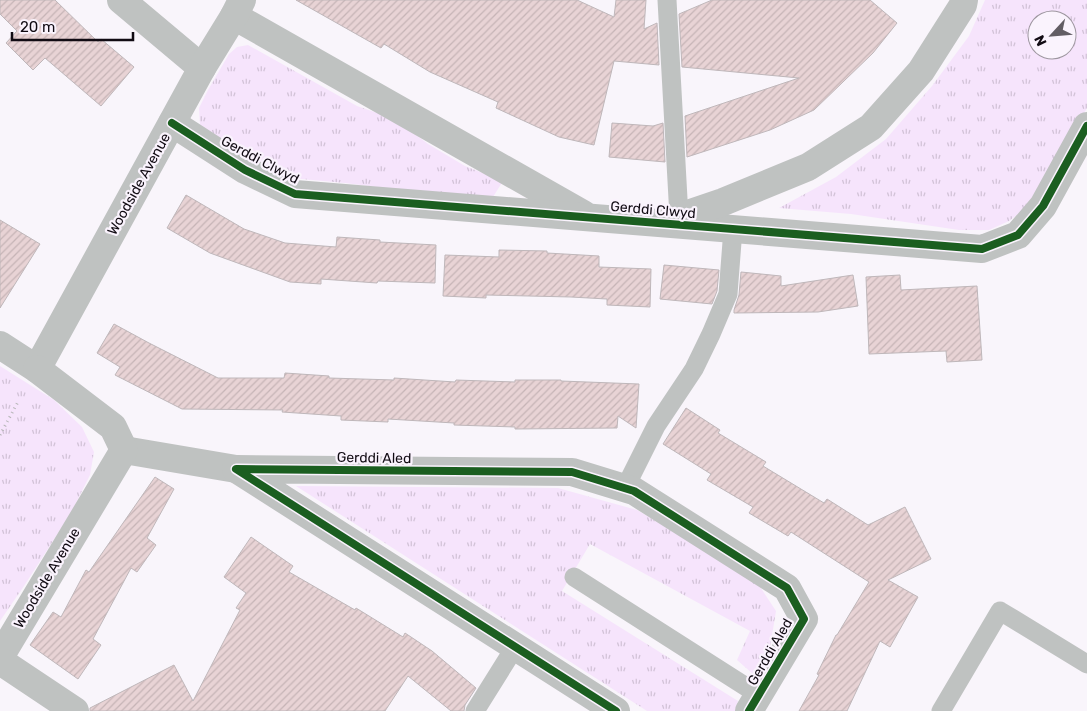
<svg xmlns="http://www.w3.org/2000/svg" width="1087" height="711" viewBox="0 0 1087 711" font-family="Rubik,sans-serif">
  <defs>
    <pattern id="grass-tufts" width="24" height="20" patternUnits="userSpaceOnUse" patternTransform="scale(1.25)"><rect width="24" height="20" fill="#f6e4fc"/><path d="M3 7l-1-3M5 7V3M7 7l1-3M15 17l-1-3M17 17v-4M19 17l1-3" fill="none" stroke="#d2c2d7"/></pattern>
    <pattern id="building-hatch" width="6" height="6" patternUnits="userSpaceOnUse" patternTransform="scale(1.25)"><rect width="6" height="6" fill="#e8d3d5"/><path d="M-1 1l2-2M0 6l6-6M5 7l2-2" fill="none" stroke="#c6b4b6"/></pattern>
  </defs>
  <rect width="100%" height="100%" fill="#f9f5fb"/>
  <!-- grass -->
  <g fill="url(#grass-tufts)" fill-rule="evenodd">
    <path d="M985,0h102v108l-59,99 -19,14 -20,9h-30l-108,-16 -72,-6 57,-31 50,-38 46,-53 37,-50zM1037,20h30v30h-30z"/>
    <polygon points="248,45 357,106 395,119 428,144 465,166 503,181 493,197 433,194 345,183 291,178 243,155 200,125 199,108 208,90 229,54 237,47"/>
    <polygon points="0,366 54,400 82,427 94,452 90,475 71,513 24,586 0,621"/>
    <polygon points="296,486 558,488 637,510 755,579 776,611 769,654 753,674 737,660 750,631 590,544 562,591 738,701 735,711 647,711"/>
  </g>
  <!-- building -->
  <g fill="url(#building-hatch)" stroke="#bfb7ba">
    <polygon points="0,0 55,0 98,42 101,39 134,67 101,106 45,58 33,70 6,43 17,31 0,14"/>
    <polygon points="296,0 577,0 614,17 616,0 646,0 644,29 657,23 659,65 614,61 594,145 559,137 496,108 498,102 430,72 384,44 381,48"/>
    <polygon points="712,0 870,0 897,23 873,53 814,110 770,130 687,157 685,116 799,78 682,67 679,14"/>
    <polygon points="612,123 653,126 663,123 665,162 609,157"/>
    <polygon points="186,195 244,229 285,243 336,247 337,237 380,240 380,242 436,245 435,283 378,281 377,283 321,279 321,284 290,282 210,253 167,228"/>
    <polygon points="0,220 40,244 0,308"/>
    <polygon points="499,250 547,251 547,253 599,256 599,267 651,269 650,307 607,305 607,299 571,297 486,295 486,298 443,296 445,255 499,257"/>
    <polygon points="664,265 719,270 717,291 712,304 660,299"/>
    <polygon points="741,272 781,276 781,286 853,275 858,306 818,312 734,313 734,310 739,295"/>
    <polygon points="900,275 901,290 977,286 982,360 947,362 946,351 869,354 866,277"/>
    <polygon points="114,324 149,343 218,378 284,378 285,373 329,376 329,378 394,380 394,378 455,382 456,380 515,382 515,380 561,380 561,381 639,384 636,428 618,416 617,428 515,429 515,427 454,425 454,423 388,419 388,422 341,420 341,416 282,412 283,410 182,409 115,375 120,367 97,353"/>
    <polygon points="686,408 720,430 718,433 766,462 763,466 824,503 827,499 868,525 905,507 931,559 888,580 918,597 890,647 880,641 847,711 799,711 819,675 817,674 836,635 837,635 869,582 791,532 788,536 749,513 753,507 707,480 711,474 663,444"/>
    <polygon points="155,477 174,489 147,538 156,545 137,572 131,568 93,639 101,645 78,679 30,645 53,612 61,617 86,570 89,572"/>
    <polygon points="251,537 293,566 289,572 355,610 356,608 403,637 405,633 432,651 476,688 465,705 464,711 451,711 408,676 385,711 90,711 90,708 174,665 193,701 240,610 236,608 246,593 224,577"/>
  </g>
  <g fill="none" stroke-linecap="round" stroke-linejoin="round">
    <!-- path -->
    <polyline stroke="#b7b6b8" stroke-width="3" stroke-dasharray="1 4" stroke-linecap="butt" points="0,435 19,400"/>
    <!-- service -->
    <g stroke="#bfc2c1" stroke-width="19">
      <polyline points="667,0 679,217"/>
      <polyline points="625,488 656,426 694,369 711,334 728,294 733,229"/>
      <polyline points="574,577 759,695"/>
      <polyline points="475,711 515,647"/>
      <polyline points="941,711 1000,611 1087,664"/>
    </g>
    <!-- minor -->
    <g stroke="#bfc2c1" stroke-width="28">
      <polyline points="121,0 202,68"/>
      <polyline points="234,16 583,214"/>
      <polyline points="172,123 245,170 295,194 982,249 1018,235 1043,206 1087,126"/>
      <polyline points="670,220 723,202 808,167 871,127 921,71 963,5 964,0"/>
      <polyline points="0,345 37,369 202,68 234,16 242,0"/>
      <polyline points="124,450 236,469"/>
      <polyline points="0,657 124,450 113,427 37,369"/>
      <polyline points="0,661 75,711"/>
      <polyline points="616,711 236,469 572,472 634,491 787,588 804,619 749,711"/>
    </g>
    <!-- cycleway casing -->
    <g stroke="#faf3fd" stroke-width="11">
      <g id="cycleway">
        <polyline points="172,123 245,170 295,194 982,249 1018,235 1043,206 1087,126"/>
        <polyline points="616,711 236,469 572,472 634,491 787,588 804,619 749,711"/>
      </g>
    </g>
    <!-- cycleway -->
    <use href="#cycleway" stroke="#1b5e20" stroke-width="8"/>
  </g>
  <g text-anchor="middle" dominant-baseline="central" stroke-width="4.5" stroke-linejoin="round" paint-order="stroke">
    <!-- street labels -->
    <g font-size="14" fill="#110b13" stroke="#faf3fd">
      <text transform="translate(260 160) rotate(28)">Gerddi Clwyd</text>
      <text transform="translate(139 184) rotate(-61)">Woodside Avenue</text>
      <text transform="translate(653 210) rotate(5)">Gerddi Clwyd</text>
      <text transform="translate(374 458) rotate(1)">Gerddi Aled</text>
      <text transform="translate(47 578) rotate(-59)">Woodside Avenue</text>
      <text transform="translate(770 652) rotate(-60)">Gerddi Aled</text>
    </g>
  </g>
  <!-- north arrow -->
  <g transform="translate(1052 35) rotate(244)"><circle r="24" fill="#faf3fd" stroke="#9d969f"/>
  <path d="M0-4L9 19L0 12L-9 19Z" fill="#625d64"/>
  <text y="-8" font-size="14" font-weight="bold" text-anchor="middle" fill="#110b13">N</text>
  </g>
  <!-- scale -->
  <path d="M12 32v8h121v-8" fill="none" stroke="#110b13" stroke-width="2.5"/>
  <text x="20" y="32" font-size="15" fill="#110b13" stroke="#faf3fd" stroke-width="4" paint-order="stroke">20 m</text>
</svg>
